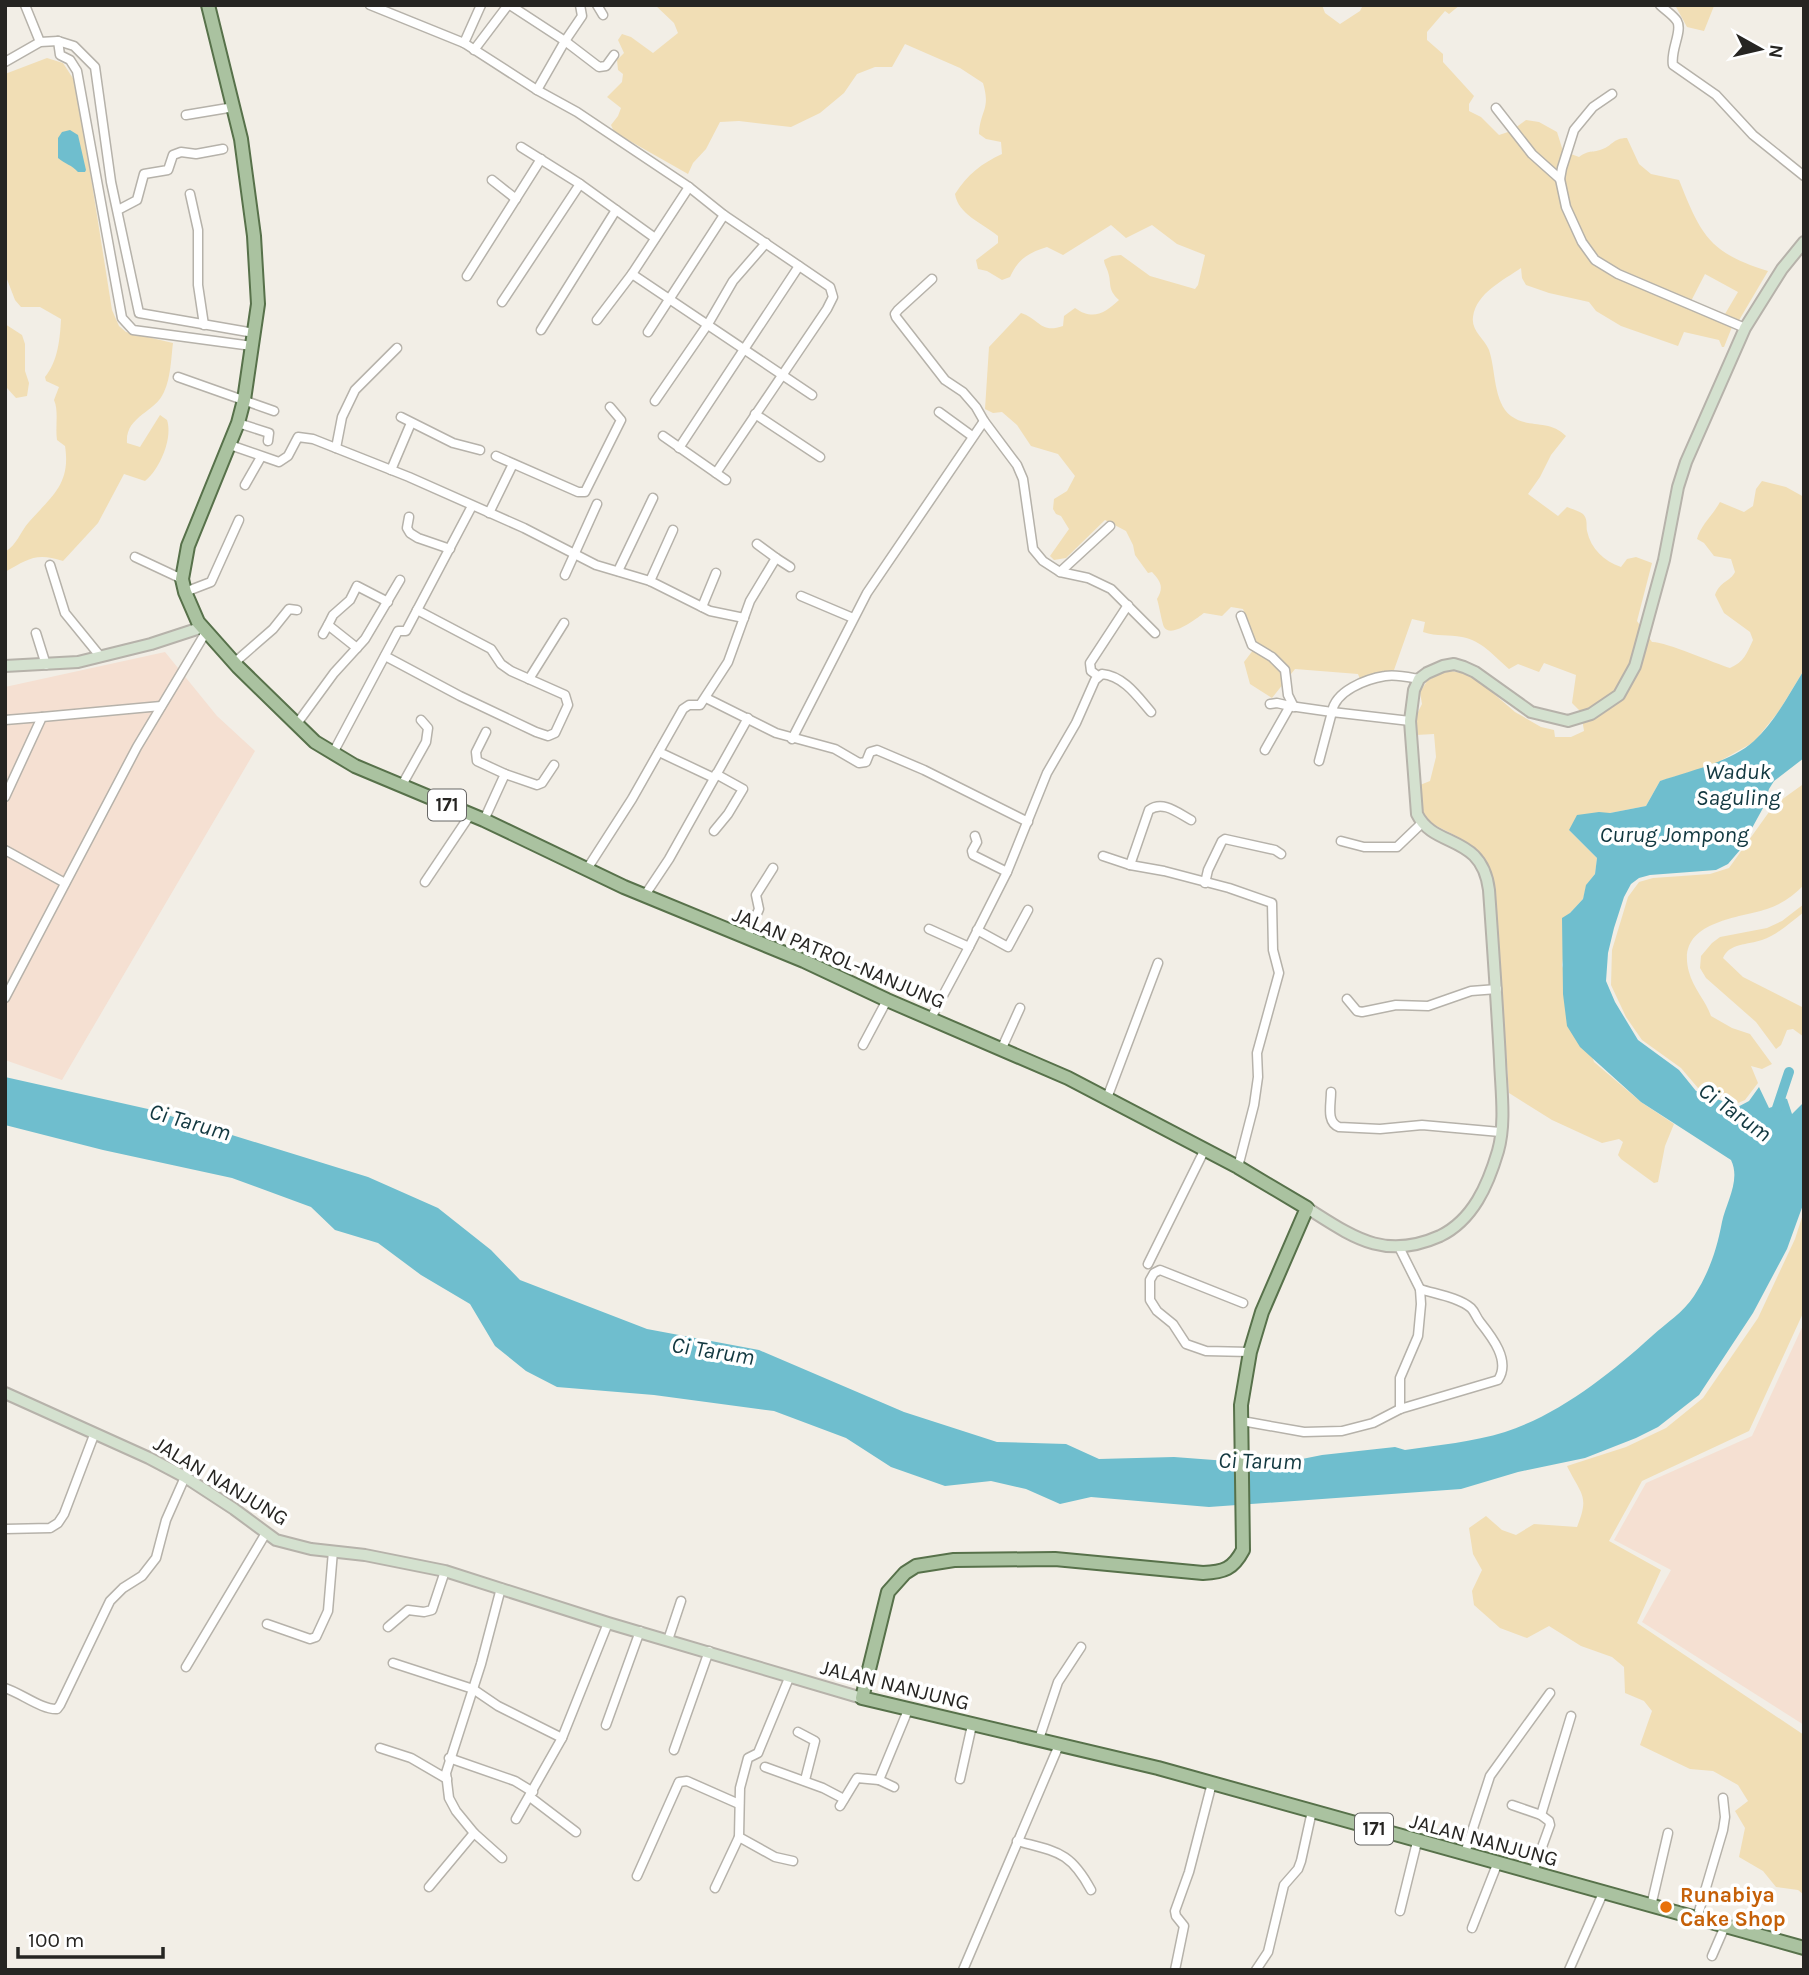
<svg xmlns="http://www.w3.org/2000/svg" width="1809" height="1975" viewBox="0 0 1809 1975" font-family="Karla,sans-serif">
  <rect width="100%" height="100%" fill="#f2eee6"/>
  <!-- industrial -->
  <g fill="#f5e0d2">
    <polygon points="165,652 217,716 255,751 62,1080 5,1060 5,687"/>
    <polygon points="1804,1323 1804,1725 1642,1622 1671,1570 1614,1540 1646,1483 1752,1436"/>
  </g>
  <!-- green -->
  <g fill="#f1deb5">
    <path d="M655,5h667l3,8 15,11 20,-13 3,-6h97l-11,9 -4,-3 -18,21v8l16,14v8l31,34 -5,8v7l12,6 18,18 12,-4 15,-11 13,2 18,10 6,19 16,6c10,-7 10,-4 21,-7 12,-3 12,-12 27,-12l12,26 12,10 28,6c22,55 30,73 89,91l-30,51 -13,-8 13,-22 -33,-18 -16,31 43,22 -8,20h-2l-3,-7 -35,-8 -6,14 -57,-20 -25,-15 -7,-9 -40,-9 -23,-8 -4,-7 -1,-10c-17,12 -45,25 -48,49 -2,14 11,21 16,33 7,20 4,52 22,66 18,13 38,3 55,20l-15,19 -11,22 -12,17 30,22 9,-9c5,2 12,4 16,7 5,5 3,11 4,17 4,18 17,30 34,36l6,-8 9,-2 16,6 -15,58 15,21c12,-1 62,21 78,26 14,-6 17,-15 23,-28l-3,-8 -26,-19 -9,-18c5,-14 15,-13 20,-23l-4,-13 -17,-3 -10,-13 -7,-4c3,-13 16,-24 23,-37l24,10 9,-6 3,-17 6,-8 24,6 18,10v173l-25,41 -25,31 -43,24 -51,15 -14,25 -36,7 -21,1 -20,16 28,28 -2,16 -8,10 -4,15 -13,14 -8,52 32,97 47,40 33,22 -9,22 -7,36 -4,1 -33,-24 -3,-4 5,-13 -4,-3 -17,4 -50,-23 -43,-27 -15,-210 -11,-25 -21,-19 -41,-21 -4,-16 3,-17 10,-4 6,-24 -2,-23 -18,1v-19l6,-12 -2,-12 7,-11 19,-11 26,5 43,37 26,15 13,3 1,7h16l13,-6 -3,-19 -9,-9 4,-28 -32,-12 -5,9 -21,-8 -9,5c-15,-13 -28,-29 -47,-32 -13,-3 -25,0 -39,-5l2,-10 -13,-3 -18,51 -34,9 -2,-5 -63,-5 -23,29 -22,-14 -6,-22 13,-17 -14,-36 -12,-2 -9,9 -18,-3c-7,5 -33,26 -40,14 -2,-4 -5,-22 -7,-28 7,-12 4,-17 -5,-27l-4,1 -13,-18 -2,-10 -7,-14 -21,-11 -39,38 -12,2 -4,-4 19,-27 -8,-13 -5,-2 -3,-5 1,-10 13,-8 8,-15 -17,-22 -27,-8 -14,-21 -15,-13 -9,1 -8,-4 4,-62 32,-34c19,6 19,21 42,13l1,-10 11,-8c18,13 30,5 44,-8 -12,-11 -7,-16 -11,-28 -1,-4 -4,-8 -4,-12l8,-4 9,-1 29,21 45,13 3,-4 7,-30 -28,-11 -25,-19 -26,13 -15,-13 -48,30 -16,-8c-19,6 -29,12 -37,30l-8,3 -15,-9 -9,-2 -2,-9 22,-17v-7c-16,-13 -40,-22 -43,-42 12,-19 27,-31 47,-40l-1,-12 -15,-3 -7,-5c1,-24 12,-24 4,-51l-23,-15 -55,-24 -13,23h-17l-18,7 -13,19 -24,20 -29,14 -52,-6 -19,1 -14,27 -13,14 -5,11 -74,-42 -3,-7 7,-9 3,-8 -14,-11 15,-15 1,-8 -5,-4 -1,-10 7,-7 -6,-13 4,-6 9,3 22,16 25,-20 -4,-10z"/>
    <polygon points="1675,5 1714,5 1714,6 1704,31 1687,27"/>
    <path d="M47,58l16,5 13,20 36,227 7,16 7,6 47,11c-2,15 -2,34 -9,49 -9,21 -39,24 -37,51l13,4 20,-32 7,5c6,18 -7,49 -22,61l-21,-7 -26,49 -35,38c-27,-9 -35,-2 -58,11v-20c12,-7 15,-20 24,-30 23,-26 42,-38 36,-76l-8,-6c-2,-13 2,-29 -3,-40l5,-13 -13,-6 -1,-4c13,-16 15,-38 16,-58l-21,-12h-19l-6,-7 -10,-26v-200z"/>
    <polygon points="5,324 22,335 25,344 25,371 29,383 27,396 16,398 7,388 5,381"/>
    <path d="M1804,780v105c-11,11 -22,19 -37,24 -32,10 -92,13 -78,63 4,16 17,29 22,44l21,12 18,6 22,30 -10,5 -11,-3 7,17 -13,17 -7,3 -40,-15 -17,-20 -39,-28 -16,-23 -15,-32 1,-35 16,-53 11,-15 14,-4 57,-4 19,-6 45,-63 28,-20z"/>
    <path d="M1804,904v8c-13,10 -27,23 -42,28 -14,5 -33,3 -39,18l20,19 61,31v29l-11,-8 -6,1 -6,15 -5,4 -20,-27 -50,-44 -6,-10 1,-12 11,-13 8,-6 47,-9 15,-7z"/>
    <path d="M1804,1211v100l-55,120 -107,50 -33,60 52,29 -24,53 167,112v160l-6,-5 -22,-3 -13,-16 -24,-14 6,-29 -10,-17 13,-10 -10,-16 -25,-14 -23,-2 -50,-24 12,-34 -8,-10 -19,-8 -1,-26 -12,-10 -31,-11 -32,-20 -22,12 -27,-10 -26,-23 -2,-14 10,-21 -9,-16 -4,-26 17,-12 16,14 14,5 18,-11 43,3c13,-32 4,-32 -10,-61l59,-19 40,-19 37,-30 55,-80 37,-79z"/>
  </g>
  <!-- water -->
  <g fill="#6fbece">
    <path d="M70,130l8,5 8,35 -1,2h-7c-6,-7 -13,-8 -20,-14v-20l4,-6z"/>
    <path d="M1804,670v88l-30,23 -5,8 -6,19 -23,42 -12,14 -12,6 -66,5 -11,3 -8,6 -7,13 -10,31 -6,25 -2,28 9,21 23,38 41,30 17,21 29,11 7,8 17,-9 10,-14 10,21 6,-2 3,-10 9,3 5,15 12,-12v100l-17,47 -34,64 -54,82 -41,32 -22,11 -51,20 -67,14 -57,17 -252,18 -118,-10 -31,7 -34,-15 -35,-8 -46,5 -54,-19 -45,-29 -72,-27 -120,-16 -97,-8 -31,-16 -31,-25 -25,-42 -49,-29 -43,-32 -43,-13 -24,-23 -79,-29 -129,-28 -98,-25v-48l143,32 220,68 70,31 53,42 29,30 127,49 112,21 145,62 93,30 69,2 33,15 75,-2 80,6 38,-2 30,-6 73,-8 10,3c33,-5 68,-8 100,-18 55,-18 105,-58 147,-96 14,-13 31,-23 42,-40 15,-23 23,-47 28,-74 4,-19 19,-42 9,-62l-90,-58 -61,-55 -13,-21 -4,-32 -1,-76 8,-5 13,-14 3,-14 9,-11 2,-16 -28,-28 8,-15 22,-3 11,1 36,-7 14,-25c29,-10 71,-19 94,-40 21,-19 35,-47 50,-71z"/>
  </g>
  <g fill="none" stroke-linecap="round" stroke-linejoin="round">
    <!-- canal -->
    <polyline stroke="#6fbece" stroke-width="10" points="1777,1108 1789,1072"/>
    <!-- street casing -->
    <g stroke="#b6b2aa" stroke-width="11">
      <g id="street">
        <polyline points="25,5 40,42"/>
        <polyline points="370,5 464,43 537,90 577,112 689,187 724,215 830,287 833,297 827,309 716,473 663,436"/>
        <polyline points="510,5 565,41 599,67 606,66 614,55"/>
        <polyline points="597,5 603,15"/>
        <path d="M1660,5c5,5 13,10 17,16 6,10 -7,29 -4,44l43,30 37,40 51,41"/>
        <polyline points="58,41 60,55 70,60 77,71 122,318 133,330 252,346"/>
        <polyline points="464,43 481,5"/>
        <polyline points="474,50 508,5"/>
        <polyline points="5,62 40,42 58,41 74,46 95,67 111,182 139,313 254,333"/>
        <polyline points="537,90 565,41 582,16 580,5"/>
        <polyline points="1612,94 1593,107 1574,130 1562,168 1560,179 1566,207 1582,242 1595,260 1618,274 1745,328"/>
        <polyline points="1496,108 1532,154 1560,179"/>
        <polyline points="186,115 234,107"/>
        <polyline points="521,147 580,184 655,238"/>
        <polyline points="492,180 516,199"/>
        <polyline points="190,194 198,230 198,285 204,325"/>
        <polyline points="118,210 137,200 144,174 168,170 173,155 181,152 196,154 223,149"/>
        <polyline points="632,274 812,395"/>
        <polyline points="467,276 541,159"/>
        <polyline points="932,279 898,310 895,314 896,317 945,380 963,392 976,407 984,421 1017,465 1023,479 1033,549 1043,561 1060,572 1088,578 1111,589 1155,633"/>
        <polyline points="502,302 580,184"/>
        <polyline points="597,320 632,274 689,187"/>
        <polyline points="541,330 616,210"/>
        <polyline points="648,332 724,215"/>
        <polyline points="178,377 274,411"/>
        <polyline points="655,401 708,324 733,281 766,243"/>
        <polyline points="939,412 972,436"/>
        <polyline points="755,414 820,457"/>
        <polyline points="401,417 453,443 480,450"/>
        <polyline points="238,423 269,433 268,441"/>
        <polyline points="230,445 279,462 288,456 298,437 313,439 409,477 524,528 596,565 650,581 710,611 744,618"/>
        <polyline points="336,448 342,417 355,390 397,348"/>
        <polyline points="679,448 799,266"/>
        <polyline points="496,456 578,492 585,492 621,420 610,407"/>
        <polyline points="391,470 411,423"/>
        <polyline points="716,473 726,480"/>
        <polyline points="245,485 261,457"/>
        <polyline points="489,513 513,464"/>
        <polyline points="409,517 407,528 410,533 418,538 450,549"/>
        <polyline points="757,544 776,558"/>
        <polyline points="135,557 182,579"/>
        <polyline points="50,565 65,613 100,656"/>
        <polyline points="618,571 653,498"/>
        <polyline points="1060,572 1110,526"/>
        <polyline points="565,575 597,504"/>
        <polyline points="650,581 673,530"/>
        <polyline points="185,592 211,582 239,520"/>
        <polyline points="801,596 853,618"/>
        <polyline points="702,607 716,573"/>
        <polyline points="1241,616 1252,645 1272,657 1285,670 1288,695 1294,707"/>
        <polyline points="328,625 333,615 350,600 357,586 388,602"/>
        <polyline points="36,633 46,665"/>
        <polyline points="323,634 328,625 357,648"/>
        <polyline points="385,656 460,696 536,732 548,736 555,733 568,705 565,695 511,671 501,664 491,649 417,610"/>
        <polyline points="234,663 273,629 289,609 297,610"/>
        <polyline points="1098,676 1091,671 1090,663 1128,605"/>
        <polyline points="529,679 564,623"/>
        <polyline points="706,698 776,733 835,749 859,763 866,762 870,752 877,750 924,770 1028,822"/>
        <polyline points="1270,704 1277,703 1290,706"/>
        <polyline points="5,720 42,717"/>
        <polyline points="296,725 334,673 365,639 400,580"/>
        <polyline points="792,739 867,593 984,421"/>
        <path d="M1265,750l25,-44 42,6c3,-21 34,-33 53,-36 11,-2 23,1 34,3"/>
        <polyline points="659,752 714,778"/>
        <polyline points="333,753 398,631 406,631 472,506"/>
        <polyline points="1319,761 1332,712 1410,721"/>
        <polyline points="505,774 537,785 542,783 554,765"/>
        <polyline points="402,785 426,742 428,728 421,720"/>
        <polyline points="5,797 42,717 161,706"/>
        <polyline points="484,820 505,774 477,761 476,752 486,732"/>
        <polyline points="714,831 728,814 743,789 716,774"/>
        <polyline points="975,836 977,842 972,851 973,855 1007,872"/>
        <polyline points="1341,841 1364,847 1397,847 1421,824"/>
        <polyline points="5,850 65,883"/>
        <polyline points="1103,856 1130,865 1164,871 1229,888 1272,903 1273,950 1279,973 1257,1053 1258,1077 1254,1105 1238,1167"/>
        <path d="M1130,865l19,-55c14,-10 29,3 42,10"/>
        <polyline points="587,869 632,799 683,709 689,705 700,705 728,662 750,601 776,558 790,567"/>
        <polyline points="425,882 470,815"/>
        <polyline points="1205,883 1208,870 1222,841 1225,839 1275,850 1281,854"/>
        <polyline points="645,895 669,859 748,718"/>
        <polyline points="929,929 969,947 931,1018"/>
        <polyline points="977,930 1008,947 1028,910"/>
        <polyline points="747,937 759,909 756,895 773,868"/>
        <path d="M969,947l38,-75 40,-99 29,-50 19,-43 7,-6c22,2 36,23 49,38"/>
        <polyline points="5,998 137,747 206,632"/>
        <polyline points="1347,999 1357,1011 1362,1012 1396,1005 1428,1006 1471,991 1497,989"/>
        <polyline points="863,1045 887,1000"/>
        <polyline points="1001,1050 1020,1008"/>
        <path d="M1331,1092c0,13 -5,30 8,35l41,2 42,-4 78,7"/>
        <polyline points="1107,1098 1158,963"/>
        <polyline points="1399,1247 1420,1289 1421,1304 1418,1336 1400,1378 1400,1409"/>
        <polyline points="1148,1264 1205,1149"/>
        <polyline points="1243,1303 1160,1270 1154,1273 1150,1280 1150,1300 1157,1311 1173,1324 1186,1344 1206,1351 1250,1352"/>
        <path d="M1242,1421l62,11 38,-1 31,-8 27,-14 98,-29c13,-19 -6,-43 -18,-58 -4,-5 -5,-10 -9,-14 -13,-11 -36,-14 -51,-19"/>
        <polyline points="5,1529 50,1528 58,1523 64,1514 94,1435"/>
        <polyline points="267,1624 310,1639 316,1637 328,1611 333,1551"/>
        <polyline points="388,1627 408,1610 424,1612 432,1610 445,1571"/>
        <polyline points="668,1640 681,1601"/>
        <polyline points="393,1663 473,1689 498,1706 562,1738"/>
        <polyline points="186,1667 266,1533"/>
        <path d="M5,1688c16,5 37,22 52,21l3,-4 50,-104 13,-13 19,-12 14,-18 10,-38 19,-43"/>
        <polyline points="606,1725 640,1631"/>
        <polyline points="798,1732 815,1741 805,1780"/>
        <polyline points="1039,1739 1058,1682 1081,1647"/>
        <polyline points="380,1748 411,1758 447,1779"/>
        <polyline points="674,1750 709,1651"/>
        <polyline points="449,1758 515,1781 533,1792"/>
        <polyline points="765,1767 823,1788 844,1799"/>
        <polyline points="960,1779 972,1725"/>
        <polyline points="879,1780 894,1787"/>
        <polyline points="530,1797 576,1832"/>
        <polyline points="1512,1805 1541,1815 1549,1821 1550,1825 1533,1872"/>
        <polyline points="840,1806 857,1778 879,1780 908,1710"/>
        <polyline points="1541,1815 1571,1716"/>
        <polyline points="516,1819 562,1738 608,1623"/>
        <polyline points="474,1833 502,1858"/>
        <polyline points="739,1837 775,1857 793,1861"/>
        <path d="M1017,1841c40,11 53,10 74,49"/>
        <polyline points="1465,1853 1490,1776 1550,1693"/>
        <polyline points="637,1876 679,1782 687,1781 739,1804"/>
        <polyline points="429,1887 474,1833 456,1811 449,1798 446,1773 481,1664 501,1588"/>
        <polyline points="715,1888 739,1837 740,1788 748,1758 758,1753 760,1748 789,1678"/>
        <polyline points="1651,1906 1668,1833"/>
        <polyline points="1400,1911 1417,1842"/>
        <polyline points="1697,1918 1723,1830 1725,1817 1723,1798"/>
        <polyline points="1472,1928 1498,1862"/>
        <polyline points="1712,1956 1725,1926"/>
        <polyline points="963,1970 1059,1745"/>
        <polyline points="1175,1970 1184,1926 1176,1916 1175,1911 1189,1872 1212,1783"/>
        <polyline points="1256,1970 1268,1952 1284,1885 1298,1869 1301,1861 1312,1811"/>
        <polyline points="1569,1970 1603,1893"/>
      </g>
    </g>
    <!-- secondary casing -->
    <g stroke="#b6b2aa" stroke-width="14">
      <g id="secondary">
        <polyline points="5,666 78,662 151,644 203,627"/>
        <path d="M1307,1208c46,29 77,53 133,28 33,-16 48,-51 58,-85 8,-28 3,-62 2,-91 -3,-57 -7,-113 -11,-170 -7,-57 -55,-41 -72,-76l-7,-93 4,-31 5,-11 8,-6 16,-7 11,-2 10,3 11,5 56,40 37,9 23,-7 28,-19 16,-29 5,-18 24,-88 14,-73 8,-25 59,-134 37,-59 22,-27"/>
        <polyline points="5,1393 149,1458 185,1477 234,1509 276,1540 311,1549 365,1555 445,1571 608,1623 862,1698"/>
      </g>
    </g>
    <!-- primary casing -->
    <g stroke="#57714a" stroke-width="16">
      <path id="primary" d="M208,5l33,134 13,97 4,68 -14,96 -6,23 -50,123 -6,33 3,13 13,30 40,45 77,75 40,24 129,54 140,67 180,74 83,39 181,78 170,89 69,41 -45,104 -12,40 -9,53 2,145c-10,19 -19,22 -40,23l-148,-14 -101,1 -38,6 -11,7 -17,19 -26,106 296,70 646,180"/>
    </g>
    <!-- street -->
    <use href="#street" stroke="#fff" stroke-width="8"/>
    <!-- secondary -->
    <use href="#secondary" stroke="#d4e1cf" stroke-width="10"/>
    <!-- primary -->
    <use href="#primary" stroke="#aac2a0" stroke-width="12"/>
  </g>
  <!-- markers -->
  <circle fill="#e8710a" stroke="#fff" stroke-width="2.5" cx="1666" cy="1907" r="7"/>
  <g text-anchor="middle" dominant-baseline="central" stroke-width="7" stroke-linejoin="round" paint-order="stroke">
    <!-- shield labels -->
    <g fill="#fff" stroke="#676664" stroke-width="2">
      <rect x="428" y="789.5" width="38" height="31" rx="5"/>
      <rect x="1355" y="1813.5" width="38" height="31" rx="5"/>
    </g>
    <g font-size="19" font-weight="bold" fill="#262522">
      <text x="447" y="805">171</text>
      <text x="1374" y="1829">171</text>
    </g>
    <!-- street labels -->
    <g font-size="21" fill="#262522" stroke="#fff">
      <text transform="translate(839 958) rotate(23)">JALAN PATROL-NANJUNG</text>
      <text transform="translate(221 1481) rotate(31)">JALAN NANJUNG</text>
      <text transform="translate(895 1685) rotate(14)">JALAN NANJUNG</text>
      <text transform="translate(1484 1840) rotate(15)">JALAN NANJUNG</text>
    </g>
    <!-- food labels -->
    <g font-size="21" font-weight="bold" fill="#c56008" stroke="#fff" text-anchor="start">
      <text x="1680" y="1895">Runabiya<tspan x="1680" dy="24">Cake Shop</tspan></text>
    </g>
    <!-- water labels -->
    <g font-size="23" font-style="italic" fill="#123840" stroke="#fff">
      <text x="1738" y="771">Waduk<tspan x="1738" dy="26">Saguling</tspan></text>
      <text x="1674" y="834">Curug Jompong</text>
      <text transform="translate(1735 1112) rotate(36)">Ci Tarum</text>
      <text transform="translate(190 1122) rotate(16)">Ci Tarum</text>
      <text transform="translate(713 1351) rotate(9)">Ci Tarum</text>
      <text transform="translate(1260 1461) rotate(1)">Ci Tarum</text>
    </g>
  </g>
  <!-- border -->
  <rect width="1809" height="1975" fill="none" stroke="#262522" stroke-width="14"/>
  <!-- north arrow -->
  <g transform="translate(1760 49) rotate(98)" stroke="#ffffff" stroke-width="5" paint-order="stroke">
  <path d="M0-5L12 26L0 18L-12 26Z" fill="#262522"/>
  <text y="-10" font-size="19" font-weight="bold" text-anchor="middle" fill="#262522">N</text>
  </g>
  <!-- scale -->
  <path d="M18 1947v10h145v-10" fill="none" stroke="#262522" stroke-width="3.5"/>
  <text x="28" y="1947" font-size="21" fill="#262522" stroke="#ffffff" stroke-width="5" paint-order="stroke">100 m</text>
</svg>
